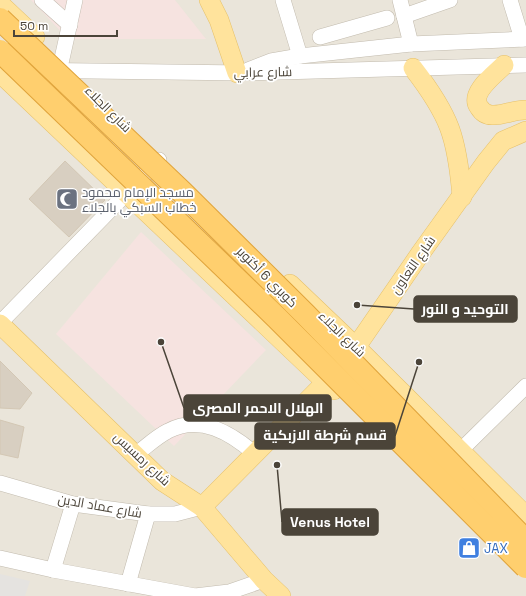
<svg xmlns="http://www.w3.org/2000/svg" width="526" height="596" viewBox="0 0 526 596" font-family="'Space Grotesk',Cairo,sans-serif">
  <rect width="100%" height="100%" fill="#f6f3ec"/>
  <!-- residential -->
  <rect fill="#eae5da" x="0" y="0" width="526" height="596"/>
  <!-- medical -->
  <g fill="#f6e3e0">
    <polygon points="31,0 175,0 206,39 68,39"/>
    <polygon points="141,232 266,350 174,446 56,334"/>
  </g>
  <!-- parking -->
  <polygon fill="#e5e3e0" points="0,574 30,581 25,596 0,596"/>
  <!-- building -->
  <g fill="#d8cfc1" stroke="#d3c7b4">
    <polygon points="65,161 105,200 69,237 29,199"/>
    <polygon points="0,361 32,393 20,409 0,408"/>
    <polygon points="0,420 24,427 18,458 0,454"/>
  </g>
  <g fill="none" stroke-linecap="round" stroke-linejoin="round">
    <!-- minor casing -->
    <g stroke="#c2bbae" stroke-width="16">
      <g id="minor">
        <polyline points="42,0 70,25"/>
        <polyline points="283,0 300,56"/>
        <polyline points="400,0 411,44"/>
        <polyline points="510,0 522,39"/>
        <polyline points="404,16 450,0"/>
        <polyline points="320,37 387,18"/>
        <polyline points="61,63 75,0"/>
        <polyline points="15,70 244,73 526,65"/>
        <polyline points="248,70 271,61 300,56 411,44 526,39"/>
        <polyline points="0,323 159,160"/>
        <polyline points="460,451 526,386"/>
        <path d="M135,455c11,-8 21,-18 33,-24 32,-17 63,2 87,23"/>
        <polyline points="0,483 73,504 148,514 175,514 202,507"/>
        <polyline points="0,558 53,570 195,596 229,592 264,580"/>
        <polyline points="53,570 73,504"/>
        <polyline points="128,584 148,514"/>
      </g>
    </g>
    <!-- major casing -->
    <g stroke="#e6c16a" stroke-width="20">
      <g id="major">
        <polyline points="209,0 219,20 237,73"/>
        <polyline points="0,4 35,37"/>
        <path d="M504,65c-9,9 -35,28 -25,42 3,5 7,8 13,8 11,1 23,-6 34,-5"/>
        <path d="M413,68c37,48 44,69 49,129"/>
        <polyline points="0,73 334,390"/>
        <polyline points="290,284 356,347 526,516"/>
        <polyline points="0,324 162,481 202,507 264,580 281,596"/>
        <polyline points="202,507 326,382 356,347 420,254 486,162 503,141 526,131"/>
      </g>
    </g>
    <!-- minor -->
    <use href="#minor" stroke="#fff" stroke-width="15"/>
    <!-- major -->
    <use href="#major" stroke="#ffe39c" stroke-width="19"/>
    <!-- highway-bridge casing -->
    <g stroke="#e0a43c" stroke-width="24" stroke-linecap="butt">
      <g id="highway-bridge">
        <polyline points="0,19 182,192 305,314 526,541"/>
        <polyline points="0,51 277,318 526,567"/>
      </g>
    </g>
    <!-- highway-bridge -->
    <use href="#highway-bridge" stroke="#ffcf6e" stroke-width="22"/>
  </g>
  <!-- icons -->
  <defs>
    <g id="mosque-square" transform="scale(1.15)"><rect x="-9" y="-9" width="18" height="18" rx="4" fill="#6b7280" stroke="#fff"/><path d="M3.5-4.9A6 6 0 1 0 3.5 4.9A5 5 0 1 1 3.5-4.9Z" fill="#fff"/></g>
    <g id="shop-square" transform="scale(1.15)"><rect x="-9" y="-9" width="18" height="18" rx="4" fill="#3f7fe0" stroke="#fff"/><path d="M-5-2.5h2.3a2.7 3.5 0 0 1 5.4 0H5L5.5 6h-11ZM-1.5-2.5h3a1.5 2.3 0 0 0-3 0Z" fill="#fff"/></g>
  </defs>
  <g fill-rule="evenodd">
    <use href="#mosque-square" x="67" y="199"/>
    <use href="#shop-square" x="469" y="548"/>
  </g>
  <g text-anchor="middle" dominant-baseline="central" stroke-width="3.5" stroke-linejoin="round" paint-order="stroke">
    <!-- street labels -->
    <g font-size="13" fill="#4b4439" stroke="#fff">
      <text transform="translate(263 72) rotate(-1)">شارع عرابي</text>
      <text transform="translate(108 109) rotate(45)">شارع الجلاء</text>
      <text transform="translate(413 265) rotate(-55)">شارع التعاون</text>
      <text transform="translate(267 277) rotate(45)">كوبري 6 أكتوبر</text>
      <text transform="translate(342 334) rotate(44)">شارع الجلاء</text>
      <text transform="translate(142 459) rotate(43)">شارع رمسيس</text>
      <text transform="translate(100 506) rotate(10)">شارع عماد الدين</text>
    </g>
    <!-- worship labels -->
    <g font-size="13" fill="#5b616d" stroke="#fff" text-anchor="start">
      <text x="82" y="192">مسجد الإمام محمود<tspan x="82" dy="15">خطاب السبكي بالجلاء</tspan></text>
    </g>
    <!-- shop labels -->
    <g font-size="13" fill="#366cbe" stroke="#fff" text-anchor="start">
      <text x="484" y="548">JAX</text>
    </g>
  </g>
  <!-- callouts -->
  <path fill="none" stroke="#4b4439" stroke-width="1.5" d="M357 305L414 309M161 342L184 408M419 362L395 436M277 465L282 522"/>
  <g fill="#4b4439" stroke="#fff" stroke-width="1.5">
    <circle cx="357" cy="305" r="4"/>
    <circle cx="161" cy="342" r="4"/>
    <circle cx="419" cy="362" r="4"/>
    <circle cx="277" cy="465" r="4"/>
  </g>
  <g fill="#4b4439" stroke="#4b4439" stroke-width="1.5">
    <rect x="414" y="296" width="103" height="26" rx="4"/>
    <rect x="184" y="395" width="147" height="26" rx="4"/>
    <rect x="255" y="423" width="140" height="26" rx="4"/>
    <rect x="282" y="509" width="96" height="26" rx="4"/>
  </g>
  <g font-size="14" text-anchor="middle" font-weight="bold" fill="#fff">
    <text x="465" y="314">التوحيد و النور</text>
    <text x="258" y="413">الهلال الاحمر المصرى</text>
    <text x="325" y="440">قسم شرطة الازبكية</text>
    <text x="330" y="527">Venus Hotel</text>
  </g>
  <!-- scale -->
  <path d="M14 30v6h103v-6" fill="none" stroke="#4b4439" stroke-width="2"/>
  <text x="20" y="30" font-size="12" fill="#4b4439" stroke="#ffffff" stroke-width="3" paint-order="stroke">50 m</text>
</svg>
